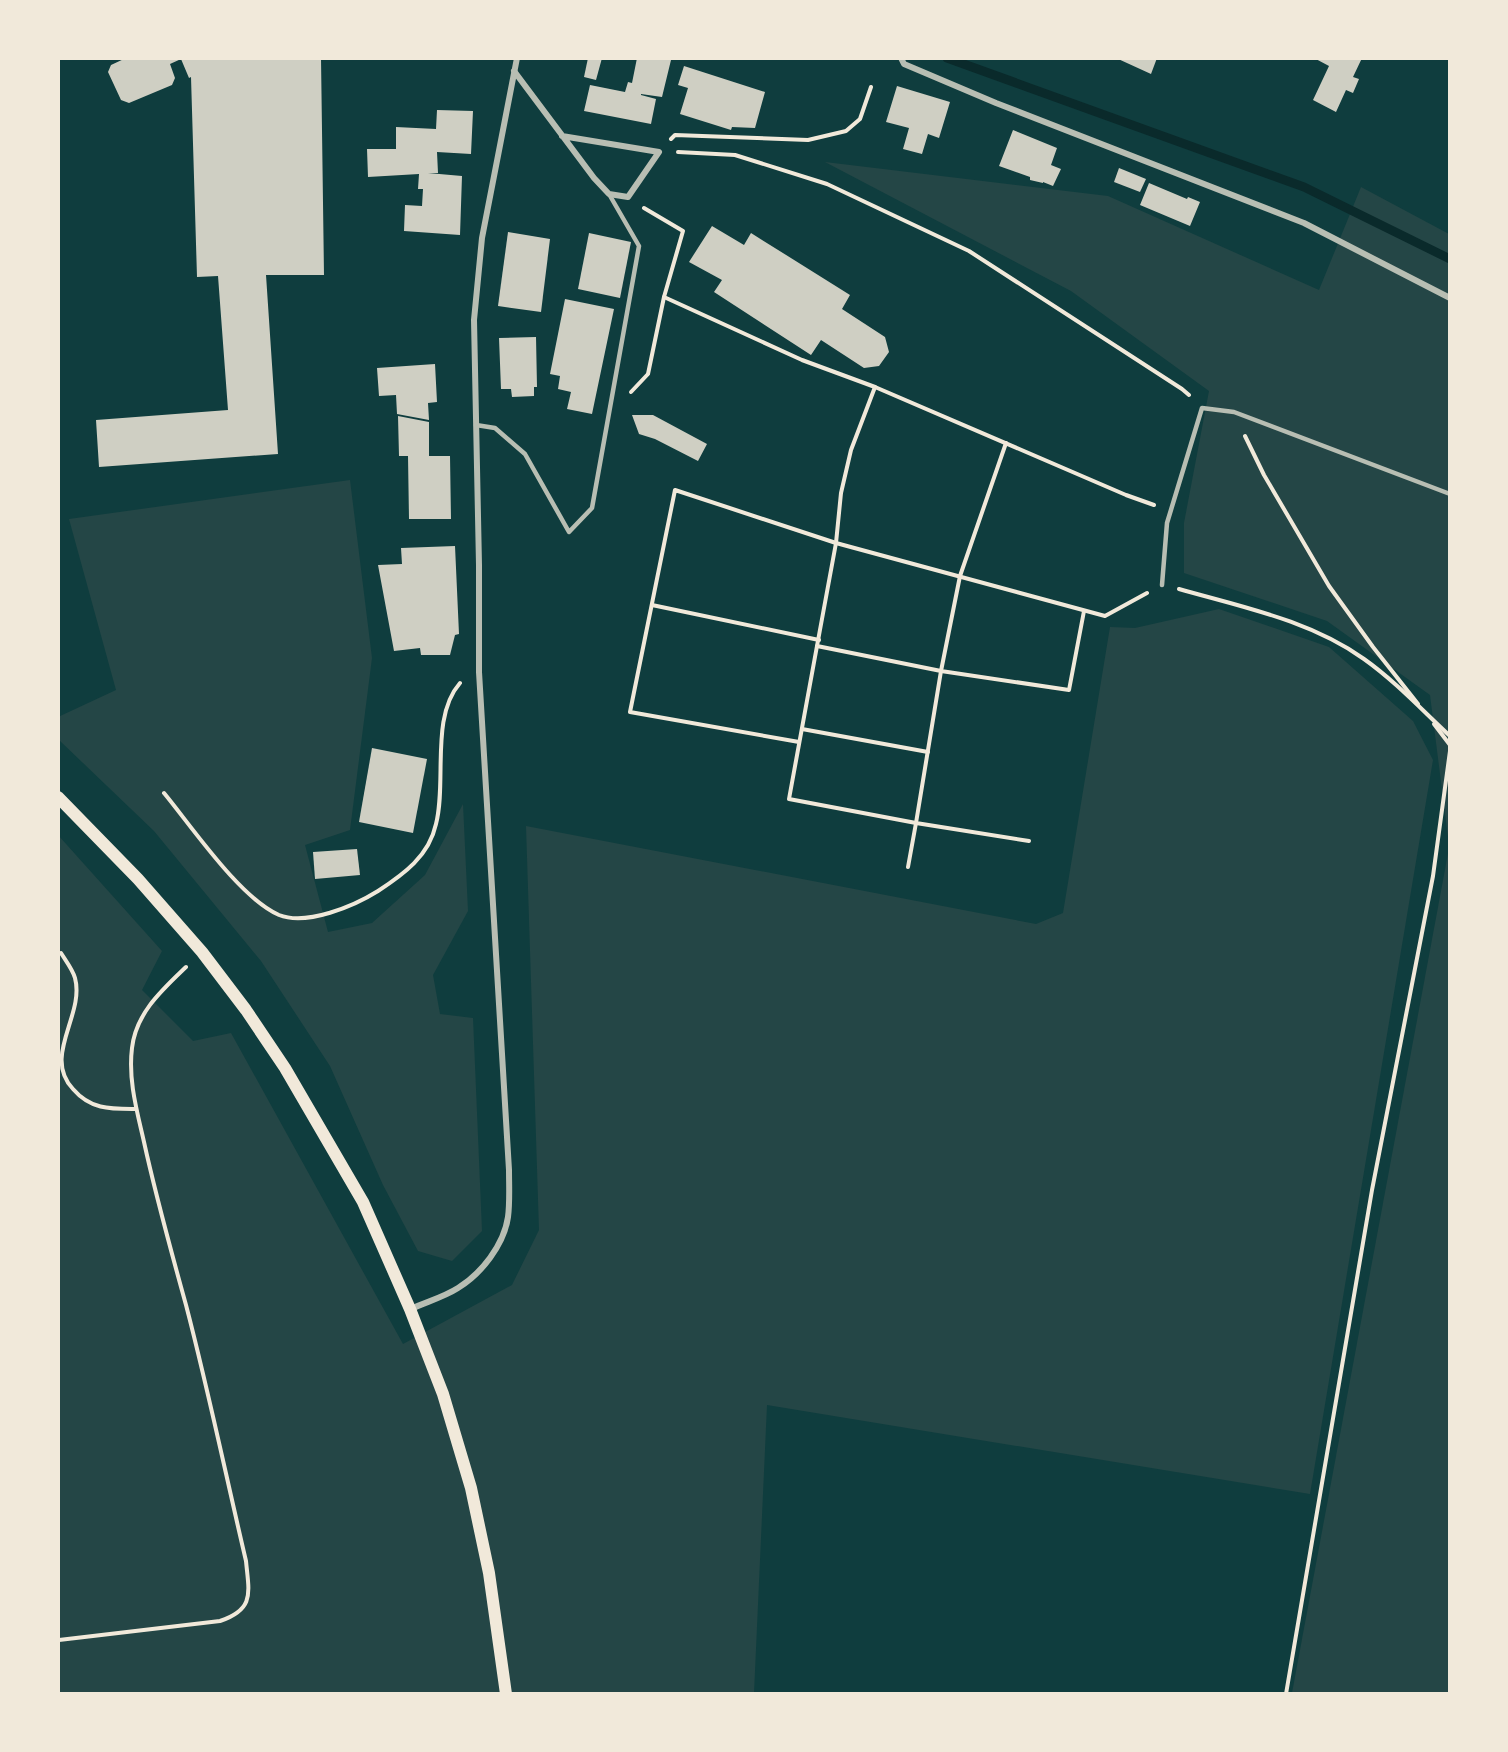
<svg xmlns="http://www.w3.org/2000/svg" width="1508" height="1752" viewBox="0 0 1508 1752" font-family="Inter,sans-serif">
  <rect width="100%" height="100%" fill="#0f3d3e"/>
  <!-- green -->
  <g fill="#244646">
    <polygon points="825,162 1108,196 1319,290 1361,187 1449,234 1449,845 1430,695 1327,621 1184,573 1184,523 1209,391 1071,291"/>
    <polygon points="350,480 372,658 350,830 305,845 328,932 372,923 425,875 463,804 468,911 433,975 440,1014 473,1018 482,1231 452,1261 418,1251 383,1185 330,1066 261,961 154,831 59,740 58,717 116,690 69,519"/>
    <polygon points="1219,609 1329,647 1413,721 1433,760 1310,1494 767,1405 754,1693 59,1693 58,835 162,951 142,990 193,1041 231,1033 403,1344 512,1285 539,1230 526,826 1036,924 1063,913 1110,627 1135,628"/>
    <polygon points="1449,848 1449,1693 1292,1693"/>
  </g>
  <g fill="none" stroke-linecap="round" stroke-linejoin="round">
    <!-- stream -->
    <polyline stroke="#0a2a2b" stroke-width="9" points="947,58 1304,187 1450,259"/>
  </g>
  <!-- building -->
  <g fill="#cfcfc3">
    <polygon points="126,58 321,58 324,275 266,275 278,454 99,467 96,420 228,410 218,276 197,277 191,77 189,78 181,59 170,64 175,78 172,85 129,103 121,100 108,72 111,65"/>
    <polygon points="588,58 602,58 596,80 584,77"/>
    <polygon points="637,58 671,60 662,97 641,94 641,95 656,99 651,124 584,111 590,85 625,92 628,82 632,83"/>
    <polygon points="1116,58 1157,58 1151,74"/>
    <polygon points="1314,58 1362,58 1353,77 1359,79 1353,93 1346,90 1336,112 1313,100 1329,66"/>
    <polygon points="684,66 765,92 755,128 732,127 731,130 680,114 688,88 678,85"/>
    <polygon points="897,86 950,102 939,138 928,134 922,154 903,149 909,128 886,122"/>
    <polygon points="437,110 473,111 471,154 437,152 438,173 428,173 462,176 460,235 404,231 405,205 422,206 423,189 418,189 419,174 368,177 367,149 396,149 396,127 436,129"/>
    <polygon points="1013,130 1057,148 1051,165 1061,169 1053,186 1043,182 1043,183 1030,180 1030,177 999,166"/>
    <polygon points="1119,168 1146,179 1140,192 1114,182"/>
    <polygon points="1149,183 1187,199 1188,197 1200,202 1190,226 1140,205"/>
    <polygon points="712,226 744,245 751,233 850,295 842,309 885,337 889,352 879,366 864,368 821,340 811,355 714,292 722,280 689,262"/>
    <polygon points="508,232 550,239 541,312 498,306"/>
    <polygon points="589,233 631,242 620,298 578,289"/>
    <polygon points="565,299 614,309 592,414 567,409 571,392 558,389 560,376 550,374"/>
    <polygon points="536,337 537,387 534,387 534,396 512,397 511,389 501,389 499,338"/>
    <polygon points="435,364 437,402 428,403 429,420 397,414 396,395 379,396 377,368"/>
    <polygon points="632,415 653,415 707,444 698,461 655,439 639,434"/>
    <polygon points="398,416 429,422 429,456 450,456 451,519 409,519 408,456 399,456"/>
    <polygon points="455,546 459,634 455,635 450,655 421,655 420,648 394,651 378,565 402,564 401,548"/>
    <polygon points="372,748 427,759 413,833 359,822"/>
    <polygon points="357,849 360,875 315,879 313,852"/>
  </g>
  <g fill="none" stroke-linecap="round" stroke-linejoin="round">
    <!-- path -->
    <g stroke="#f1e9da" stroke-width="4">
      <polyline points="671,139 675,135 808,140 846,131 860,119 871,87"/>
      <polyline points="678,152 735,155 827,184 969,251 1182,389 1189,395"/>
      <polyline points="644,208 683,231 664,297 802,360 875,387"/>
      <polyline points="631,392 648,374 664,297"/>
      <polyline points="1245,436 1264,475 1329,586 1373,647 1418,704"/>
      <polyline points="1006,443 960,576 941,671 1069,690 1084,611"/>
      <path d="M1179,589c63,18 130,31 185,70 31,22 58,51 86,77"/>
      <polyline points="1147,593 1105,616 836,543 841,493 851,450 875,387 1126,495 1154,505"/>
      <polyline points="652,605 819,640"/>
      <polyline points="817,646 789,799 916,823 908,867"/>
      <polyline points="1434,724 1450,745"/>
      <polyline points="802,729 928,752"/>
      <polyline points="799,742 630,712 675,490 836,543 817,646 941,671 916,823 1029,841"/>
      <path d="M164,793c28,34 76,105 115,122 28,11 75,-9 99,-24 26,-17 51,-35 58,-67 11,-42 -6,-107 24,-141"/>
      <path d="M61,953c5,8 12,17 14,25 10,37 -33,78 -2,111 18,21 38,20 63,20"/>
      <path d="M59,1640l161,-19c35,-12 29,-28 26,-60 -20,-85 -38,-172 -60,-256 -15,-54 -30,-108 -42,-163 -7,-31 -16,-62 -12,-94 4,-35 30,-58 54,-81"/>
      <polyline points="1286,1694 1372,1190 1433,876 1450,751"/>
    </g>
    <!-- service -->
    <g stroke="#b8beb3" stroke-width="4.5">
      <polyline points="476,425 495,428 525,454 569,532 592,508 639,246 609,194"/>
      <polyline points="1162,585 1167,523 1202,408 1234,412 1450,494"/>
    </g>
    <!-- minor -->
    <g stroke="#b8beb3" stroke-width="6">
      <polyline points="901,58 904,64 996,103 1304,223 1450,298"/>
      <polyline points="514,71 594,178 609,194 628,197 659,152 562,136"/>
      <path d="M411,1309c15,-7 33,-12 47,-21 23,-14 46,-43 50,-71 2,-15 1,-31 1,-47l-30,-498v-107l-5,-245 8,-82 35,-180"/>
    </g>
    <!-- secondary -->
    <polyline stroke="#f1e9da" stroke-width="12" points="58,797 138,879 202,952 246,1010 285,1068 363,1202 410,1309 443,1394 471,1488 489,1573 506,1694"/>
  </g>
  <!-- border -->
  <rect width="1508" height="1752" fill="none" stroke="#f1e9da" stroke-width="120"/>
</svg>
